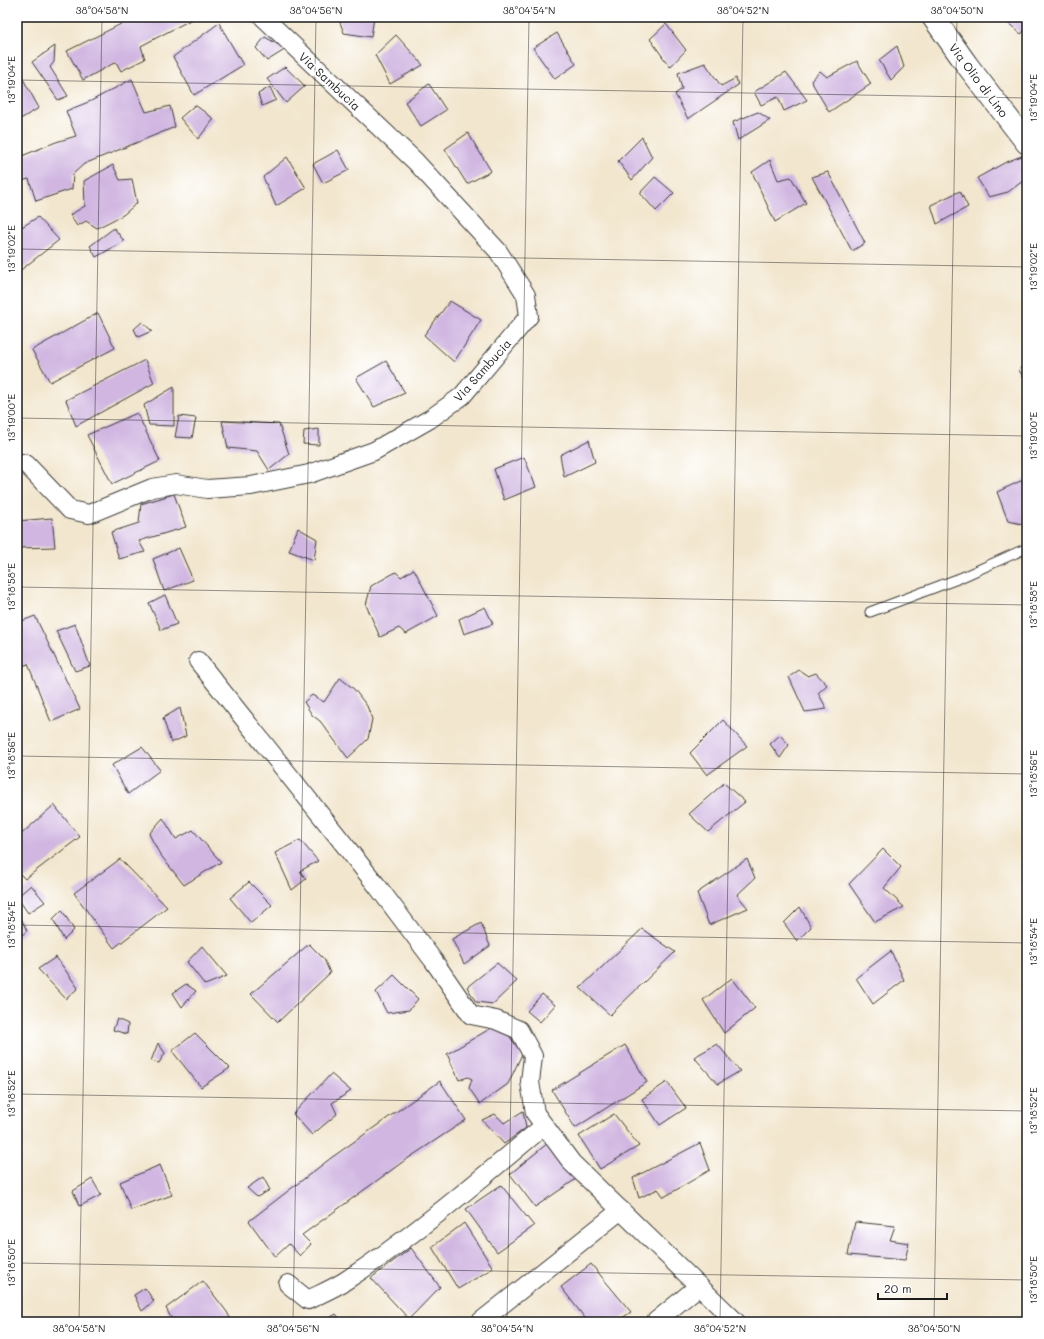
<svg xmlns="http://www.w3.org/2000/svg" width="1044" height="1339" viewBox="0 0 1044 1339" font-family="Mali,sans-serif">
  <rect width="100%" height="100%" fill="#fff"/>
  <filter id="ink" filterUnits="userSpaceOnUse"><feTurbulence type="fractalNoise" baseFrequency=".025" numOctaves="2"/><feDisplacementMap in="SourceGraphic" scale="8" xChannelSelector="R" yChannelSelector="G"/><feConvolveMatrix kernelMatrix="1 2 1 2 8 2 1 2 1" color-interpolation-filters="sRGB"/></filter>
  <filter id="wash" filterUnits="userSpaceOnUse"><feTurbulence type="fractalNoise" baseFrequency=".012" numOctaves="4" result="noise"/><feDisplacementMap in="SourceGraphic" scale="16" xChannelSelector="R" yChannelSelector="G"/><feGaussianBlur stdDeviation="0.9" result="paint"/><feColorMatrix in="noise" values="0 0 0 0 0 0 0 0 0 0 0 0 0 0 0 0 0 1.4 0 .05"/><feComposite in="paint" operator="in"/></filter>
  <g filter="url(#wash)">
    <rect width="100%" height="100%" fill="#f2e6ce"/>
    <g id="blocks">
      <!-- building -->
      <g fill="#d0b6e1">
        <polygon points="135,17 196,17 141,46 145,59 121,71 116,62 83,80 67,51"/>
        <polygon points="338,17 374,17 371,37 344,33"/>
        <polygon points="1001,17 1027,17 1027,28 1021,34"/>
        <polygon points="219,23 243,65 194,95 173,57"/>
        <polygon points="666,24 686,50 670,67 650,39"/>
        <polygon points="557,33 576,64 555,79 533,48"/>
        <polygon points="396,35 423,65 390,84 375,55"/>
        <polygon points="265,37 286,49 267,61 256,48"/>
        <polygon points="55,46 54,62 50,67 68,96 58,100 32,62"/>
        <polygon points="897,46 904,67 891,80 879,60"/>
        <polygon points="857,61 871,84 829,112 811,81 820,71 827,77"/>
        <polygon points="705,63 721,86 736,78 738,85 688,119 675,94 682,89 678,73"/>
        <polygon points="285,67 305,86 286,103 267,79"/>
        <polygon points="786,72 807,100 784,111 778,97 761,105 754,92"/>
        <polygon points="23,79 39,108 17,121 17,83"/>
        <polygon points="132,79 146,112 170,106 175,127 84,164 73,174 72,189 36,201 29,179 17,182 17,158 56,142 76,136 66,111 91,101"/>
        <polygon points="429,84 446,110 421,126 405,102"/>
        <polygon points="270,87 276,100 262,106 258,94"/>
        <polygon points="195,105 214,119 198,139 180,118"/>
        <polygon points="758,112 770,120 738,140 733,122"/>
        <polygon points="468,133 491,171 467,184 445,149"/>
        <polygon points="642,137 652,157 632,180 618,161"/>
        <polygon points="338,150 349,170 323,183 313,164"/>
        <polygon points="1027,154 1027,178 1008,192 989,197 977,178 1006,162"/>
        <polygon points="287,157 306,188 276,206 263,177"/>
        <polygon points="770,160 778,180 791,177 806,203 775,222 752,172"/>
        <polygon points="113,165 120,180 132,179 137,203 123,215 97,228 86,221 77,226 70,215 85,206 84,181"/>
        <polygon points="828,172 865,243 852,251 812,177"/>
        <polygon points="655,177 674,193 656,211 640,193"/>
        <polygon points="960,191 968,207 937,224 931,205"/>
        <polygon points="38,217 59,240 17,273 17,230"/>
        <polygon points="114,228 124,241 96,257 90,246"/>
        <polygon points="450,301 481,320 454,362 424,335"/>
        <polygon points="98,313 115,348 50,382 32,350"/>
        <polygon points="142,322 152,331 138,337 134,329"/>
        <polygon points="145,360 154,383 76,426 66,400"/>
        <polygon points="1027,360 1027,384 1019,370"/>
        <polygon points="386,361 405,393 374,407 356,378"/>
        <polygon points="174,387 174,426 149,425 144,405"/>
        <polygon points="137,413 160,461 112,484 87,435"/>
        <polygon points="179,416 196,418 192,438 175,437"/>
        <polygon points="222,421 279,424 289,454 269,470 257,451 228,448"/>
        <polygon points="319,429 319,445 303,444 304,431"/>
        <polygon points="589,440 595,462 564,477 560,455"/>
        <polygon points="524,457 536,487 504,500 494,469"/>
        <polygon points="1027,478 1027,522 1022,524 1008,521 997,492"/>
        <polygon points="174,494 186,527 139,541 145,552 119,559 111,532 139,523 141,504"/>
        <polygon points="52,518 55,547 17,548 17,521"/>
        <polygon points="298,528 317,539 314,560 289,551"/>
        <polygon points="179,548 193,580 164,591 153,559"/>
        <polygon points="414,569 438,616 406,634 399,628 380,637 366,605 371,586 396,572 401,577"/>
        <polygon points="165,595 177,624 161,630 149,603"/>
        <polygon points="485,607 493,624 464,634 459,619"/>
        <polygon points="35,616 80,709 51,722 28,664 17,668 17,623"/>
        <polygon points="75,624 90,666 75,671 56,631"/>
        <polygon points="799,670 808,676 816,673 827,685 818,693 827,709 805,712 789,677"/>
        <polygon points="340,678 354,689 367,706 372,719 368,739 348,758 320,721 312,715 304,702 312,695 324,702"/>
        <polygon points="180,708 186,736 171,743 163,718"/>
        <polygon points="723,720 747,746 707,775 690,753"/>
        <polygon points="780,735 789,745 780,758 770,744"/>
        <polygon points="142,747 160,770 128,794 112,765"/>
        <polygon points="724,783 745,802 708,832 689,814"/>
        <polygon points="54,805 80,837 25,879 17,871 17,838"/>
        <polygon points="163,818 176,839 193,830 221,862 184,885 159,853 149,834"/>
        <polygon points="300,840 318,861 300,871 306,879 292,890 275,853"/>
        <polygon points="883,849 901,867 884,888 904,907 875,922 849,884"/>
        <polygon points="120,859 167,907 114,948 74,893"/>
        <polygon points="747,859 755,878 737,895 748,908 709,925 697,893"/>
        <polygon points="249,882 272,905 251,923 230,898"/>
        <polygon points="31,885 45,902 28,913 17,897"/>
        <polygon points="800,907 811,927 797,941 784,923"/>
        <polygon points="62,910 74,930 64,940 53,919"/>
        <polygon points="21,918 27,931 17,939 17,921"/>
        <polygon points="481,923 490,946 464,964 452,939"/>
        <polygon points="642,929 675,952 610,1015 580,988"/>
        <polygon points="309,944 324,959 330,973 278,1022 251,994"/>
        <polygon points="202,946 227,976 205,985 187,962"/>
        <polygon points="891,951 904,980 873,1004 856,978"/>
        <polygon points="56,957 78,988 66,999 38,969"/>
        <polygon points="497,963 517,981 493,1004 476,1002 467,987"/>
        <polygon points="394,975 418,999 409,1010 387,1013 376,992"/>
        <polygon points="732,978 755,1008 724,1033 703,1000"/>
        <polygon points="186,984 196,991 182,1007 173,993"/>
        <polygon points="542,994 555,1005 540,1022 527,1011"/>
        <polygon points="117,1019 128,1024 127,1034 113,1030"/>
        <polygon points="493,1027 508,1034 522,1054 508,1084 480,1104 469,1088 472,1079 468,1077 459,1080 447,1054"/>
        <polygon points="195,1033 230,1068 201,1087 172,1051"/>
        <polygon points="158,1043 165,1053 159,1063 151,1061"/>
        <polygon points="717,1044 740,1071 718,1084 694,1057"/>
        <polygon points="625,1045 647,1082 575,1128 552,1090"/>
        <polygon points="331,1074 351,1091 332,1103 337,1114 312,1135 293,1114"/>
        <polygon points="440,1081 466,1120 404,1161 302,1235 311,1244 300,1256 289,1244 275,1257 249,1221 331,1158"/>
        <polygon points="667,1082 686,1108 660,1125 642,1099"/>
        <polygon points="523,1111 526,1128 504,1144 482,1120 495,1114 504,1123"/>
        <polygon points="614,1114 639,1146 600,1169 579,1136"/>
        <polygon points="548,1143 576,1179 535,1207 510,1174"/>
        <polygon points="700,1143 710,1170 664,1197 658,1189 639,1198 633,1178"/>
        <polygon points="160,1165 172,1195 131,1210 120,1182"/>
        <polygon points="263,1177 270,1190 257,1197 247,1188"/>
        <polygon points="92,1179 101,1195 82,1205 79,1206 73,1191"/>
        <polygon points="501,1185 534,1226 497,1252 466,1209"/>
        <polygon points="855,1222 895,1226 890,1240 909,1243 905,1260 848,1255"/>
        <polygon points="464,1223 493,1268 458,1289 432,1247"/>
        <polygon points="411,1248 440,1287 409,1319 371,1278"/>
        <polygon points="591,1264 631,1312 616,1322 588,1322 561,1287"/>
        <polygon points="203,1281 227,1312 232,1322 173,1322 166,1308"/>
        <polygon points="145,1288 154,1301 142,1311 134,1295"/>
        <polygon points="336,1314 342,1322 323,1322"/>
      </g>
    </g>
  </g>
  <g filter="url(#ink)">
    <use href="#blocks" fill-opacity="0" stroke="#3c3a37" stroke-width="1"/>
    <g fill="none" stroke-linecap="round" stroke-linejoin="round">
      <!-- service casing -->
      <g stroke="#3c3a37" stroke-width="11">
        <polyline id="service" points="870,612 960,578 1027,548"/>
      </g>
      <!-- minor casing -->
      <g stroke="#3c3a37" stroke-width="20">
        <g id="minor">
          <polyline points="17,462 26,464 70,510 89,514 152,488 176,484 207,489 251,486 309,474 374,451 430,419 462,396 529,316 526,295 498,251 415,161 263,17"/>
          <polyline points="198,661 378,887 433,960 471,1015 496,1020 519,1030 533,1056 530,1082 535,1113 572,1163 736,1322"/>
          <path d="M288,1284l20,16c12,-6 26,-12 37,-19 71,-46 135,-102 199,-155"/>
          <polyline points="480,1322 621,1210"/>
          <polyline points="655,1322 699,1286"/>
        </g>
      </g>
      <!-- tertiary casing -->
      <g stroke="#3c3a37" stroke-width="24">
        <polyline id="tertiary" points="933,17 967,65 1027,143"/>
      </g>
      <!-- service -->
      <use href="#service" stroke="#fff" stroke-width="9"/>
      <!-- minor -->
      <use href="#minor" stroke="#fff" stroke-width="18"/>
      <!-- tertiary -->
      <use href="#tertiary" stroke="#fff" stroke-width="22"/>
    </g>
  </g>
  <!-- ticks -->
  <path fill="none" stroke="#1c1c1c" stroke-width="1" stroke-opacity="0.45" d="M17,80l1010,18M17,249l1010,18M17,418l1010,18M17,587l1010,18M17,756l1010,18M17,925l1010,18M17,1094l1010,17M17,1263l1010,17M79,1322l23,-1305M293,1322l23,-1305M507,1322l22,-1305M720,1322l23,-1305M934,1322l23,-1305"/>
  <g text-anchor="middle" dominant-baseline="central" stroke-width="3.5" stroke-linejoin="round" paint-order="stroke">
    <!-- street labels -->
    <g font-size="12" fill="#1c1c1c" stroke="#fff">
      <text transform="translate(979 80) rotate(53)">Via Olio di Lino</text>
      <text transform="translate(330 81) rotate(43)">Via Sambucia</text>
      <text transform="translate(482 370) rotate(-48)">Via Sambucia</text>
    </g>
  </g>
  <!-- margin -->
  <rect width="1044" height="1339" fill="none" stroke="#fff" stroke-width="44"/>
  <!-- scale -->
  <path d="M878 1293v6h69v-6" fill="none" stroke="#1c1c1c" stroke-width="2"/>
  <text x="884" y="1293" font-size="12" fill="#1c1c1c" stroke="#ffffff" stroke-width="3" paint-order="stroke">20 m</text>
  <rect x="22" y="22" width="1000" height="1295" fill="none" stroke="#1c1c1c" stroke-width="1.5"/>
  <g font-size="10" text-anchor="middle" fill="#1c1c1c">
    <text x="102" y="14">38°04'58"N</text>
    <text x="316" y="14">38°04'56"N</text>
    <text x="529" y="14">38°04'54"N</text>
    <text x="743" y="14">38°04'52"N</text>
    <text x="957" y="14">38°04'50"N</text>
    <text transform="translate(11 80) rotate(-90)" y="4">13°19'04"E</text>
    <text transform="translate(1033 98) rotate(-90)" y="4">13°19'04"E</text>
    <text transform="translate(11 249) rotate(-90)" y="4">13°19'02"E</text>
    <text transform="translate(1033 267) rotate(-90)" y="4">13°19'02"E</text>
    <text transform="translate(11 418) rotate(-90)" y="4">13°19'00"E</text>
    <text transform="translate(1033 436) rotate(-90)" y="4">13°19'00"E</text>
    <text transform="translate(11 587) rotate(-90)" y="4">13°18'58"E</text>
    <text transform="translate(1033 605) rotate(-90)" y="4">13°18'58"E</text>
    <text transform="translate(11 756) rotate(-90)" y="4">13°18'56"E</text>
    <text transform="translate(1033 774) rotate(-90)" y="4">13°18'56"E</text>
    <text transform="translate(11 925) rotate(-90)" y="4">13°18'54"E</text>
    <text transform="translate(1033 942) rotate(-90)" y="4">13°18'54"E</text>
    <text transform="translate(11 1094) rotate(-90)" y="4">13°18'52"E</text>
    <text transform="translate(1033 1111) rotate(-90)" y="4">13°18'52"E</text>
    <text transform="translate(11 1263) rotate(-90)" y="4">13°18'50"E</text>
    <text transform="translate(1033 1280) rotate(-90)" y="4">13°18'50"E</text>
    <text x="79" y="1332">38°04'58"N</text>
    <text x="293" y="1332">38°04'56"N</text>
    <text x="507" y="1332">38°04'54"N</text>
    <text x="720" y="1332">38°04'52"N</text>
    <text x="934" y="1332">38°04'50"N</text>
  </g>
</svg>
